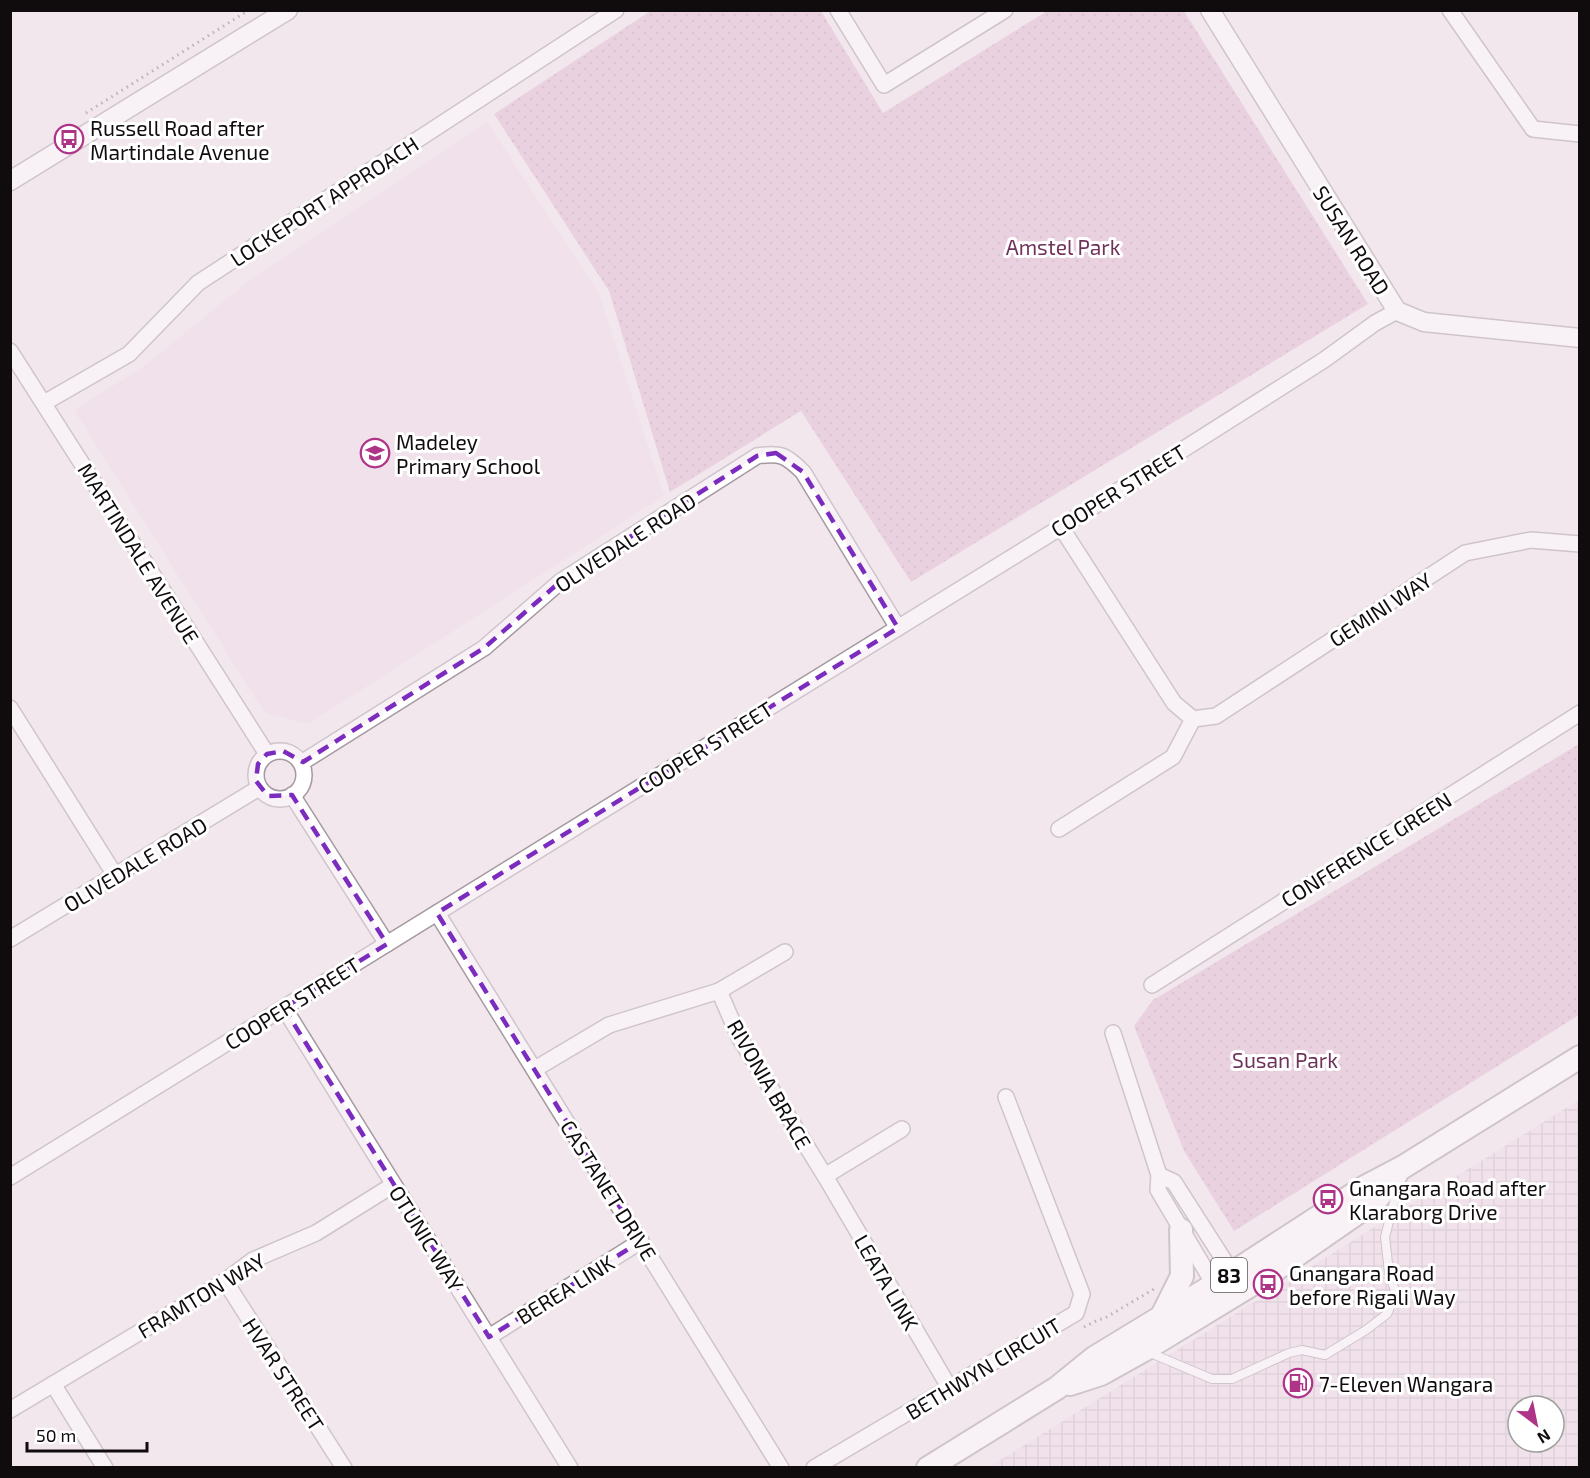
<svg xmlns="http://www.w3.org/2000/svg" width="1590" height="1478" viewBox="0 0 1590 1478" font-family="'Exo 2',sans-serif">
  <defs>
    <pattern id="industrial-grid" width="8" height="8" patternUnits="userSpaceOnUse" patternTransform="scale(1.5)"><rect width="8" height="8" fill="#edd9e5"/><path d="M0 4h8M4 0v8" fill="none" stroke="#cab9c3"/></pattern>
    <pattern id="grass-dots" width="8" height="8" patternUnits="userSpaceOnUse" patternTransform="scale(1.5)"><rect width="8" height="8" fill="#e0b6ce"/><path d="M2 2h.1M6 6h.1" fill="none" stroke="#bf9bb0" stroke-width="1.8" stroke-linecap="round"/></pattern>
  </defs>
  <rect width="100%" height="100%" fill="#f3e7ee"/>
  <!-- built -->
  <polygon fill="#edd9e5" points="487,122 599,293 664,496 308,724 264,712 74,410 143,367 250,280"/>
  <!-- industrial -->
  <path fill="url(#industrial-grid)" fill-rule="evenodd" d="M1579,1100v367h-590zM1518,1406h36v36h-36z"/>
  <!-- grass -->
  <g fill="url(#grass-dots)">
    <polygon points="652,10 821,11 883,113 1047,11 1184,11 1368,304 911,582 801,411 670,492 609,291 494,114"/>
    <polygon points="1579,744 1579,1015 1234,1231 1184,1151 1134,1026 1153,1000"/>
  </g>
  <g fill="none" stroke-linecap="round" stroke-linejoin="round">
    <!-- service casing -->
    <g stroke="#a59aa0" stroke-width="10">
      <polyline id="service" points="1148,1352 1212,1379 1232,1379 1289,1353 1302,1350 1325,1355 1366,1330 1387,1314 1396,1294 1389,1272 1385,1237 1399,1183"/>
    </g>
    <!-- minor casing -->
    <g stroke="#a59aa0" stroke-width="18">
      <g id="minor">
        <polyline points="838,10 884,85 1005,10"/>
        <polyline points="1450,10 1533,129 1580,134"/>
        <polyline points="10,351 267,754"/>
        <polyline points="44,403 129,354 198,283 616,10"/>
        <polyline points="1061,527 1174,703 1193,719 1216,716 1465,553 1531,540 1580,544"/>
        <polyline points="10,708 115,875"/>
        <circle cx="280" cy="775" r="24"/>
        <path d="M301,763l183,-115 77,-67 196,-125c24,-4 30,0 46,16l95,156"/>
        <polyline points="292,795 387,944"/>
        <polyline points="1059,829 1173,757 1193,719"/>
        <polyline points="437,913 781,1468"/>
        <polyline points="10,939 259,788"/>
        <polyline points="1152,985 1580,713"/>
        <polyline points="719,991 739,1037 825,1176 949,1387"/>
        <polyline points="284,1008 570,1468"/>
        <polyline points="1113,1033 1159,1175 1158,1190 1218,1291"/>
        <polyline points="535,1069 609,1025 719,991 785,952"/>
        <polyline points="1159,1175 1174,1182 1236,1279"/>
        <polyline points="825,1176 902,1129"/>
        <polyline points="10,1177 1061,527 1324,360 1375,323 1397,311"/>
        <polyline points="225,1281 344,1468"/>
        <polyline points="489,1337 641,1241"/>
        <polyline points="53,1384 105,1468"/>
        <polyline points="10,1410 225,1281 253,1260 316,1233 393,1185"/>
        <polyline points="814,1468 1076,1313 1082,1294 1006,1097"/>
      </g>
    </g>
    <!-- tertiary casing -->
    <g stroke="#a59aa0" stroke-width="21">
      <g id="tertiary">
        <polyline points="1210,10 1397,311 1424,322 1580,338"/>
        <polyline points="10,181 288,10"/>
      </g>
    </g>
    <!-- primary casing -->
    <g stroke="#a59aa0" stroke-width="26">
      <g id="primary">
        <polyline points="1162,1316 1182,1276 1181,1230"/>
        <polyline points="1070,1384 1101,1374 1144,1350 1269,1274 1376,1200 1396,1175"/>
        <polyline points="928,1468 1057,1388 1094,1358 1214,1285 1365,1187 1403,1167 1580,1057"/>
      </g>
    </g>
    <!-- path -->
    <g stroke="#7b7378" stroke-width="3" stroke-dasharray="1.5 4.5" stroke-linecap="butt">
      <polyline points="86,113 249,10"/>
      <polyline points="1084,1327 1098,1320 1105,1318 1154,1289"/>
    </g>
    <!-- service -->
    <use href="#service" stroke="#fff" stroke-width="8"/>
    <!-- minor -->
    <use href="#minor" stroke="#fff" stroke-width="15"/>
    <!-- tertiary -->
    <use href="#tertiary" stroke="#fff" stroke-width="18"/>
    <!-- primary -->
    <use href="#primary" stroke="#fff" stroke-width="22"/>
  </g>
  <!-- marked area -->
  <path d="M0 0H1590V1478H0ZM776,453l27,19 95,156 -461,285 204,328 -152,96 -205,-329 103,-64 -95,-149 -24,1 -12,-15 2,-17 9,-10 16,-3 20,11 181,-114 77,-67 196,-125z" fill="#f3e7ee" fill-opacity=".55" fill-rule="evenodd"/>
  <path fill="none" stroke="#7b2cbf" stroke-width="4.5" stroke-dasharray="12 8" stroke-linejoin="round" d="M776,453l27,19 95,156 -461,285 204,328 -152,96 -205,-329 103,-64 -95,-149 -24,1 -12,-15 2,-17 9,-10 16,-3 20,11 181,-114 77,-67 196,-125z"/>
  <!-- icons -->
  <defs>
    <g id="bus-ring" transform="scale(1.5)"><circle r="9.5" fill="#fff" stroke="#ae3487" stroke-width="1.5"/><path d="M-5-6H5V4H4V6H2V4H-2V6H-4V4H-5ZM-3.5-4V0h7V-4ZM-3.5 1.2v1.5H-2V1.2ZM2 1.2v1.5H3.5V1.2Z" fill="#ae3487"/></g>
    <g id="school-ring" transform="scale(1.5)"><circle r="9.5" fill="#fff" stroke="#ae3487" stroke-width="1.5"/><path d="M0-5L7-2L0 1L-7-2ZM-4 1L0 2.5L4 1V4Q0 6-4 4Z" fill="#ae3487"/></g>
    <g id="fuel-ring" transform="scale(1.5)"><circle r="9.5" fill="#fff" stroke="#ae3487" stroke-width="1.5"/><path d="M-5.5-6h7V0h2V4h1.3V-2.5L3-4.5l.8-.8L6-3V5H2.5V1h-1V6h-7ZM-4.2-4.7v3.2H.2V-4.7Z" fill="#ae3487"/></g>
  </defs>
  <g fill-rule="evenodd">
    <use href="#bus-ring" x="69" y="139"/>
    <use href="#school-ring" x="375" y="453"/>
    <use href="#bus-ring" x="1328" y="1199"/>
    <use href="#bus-ring" x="1268" y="1284"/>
    <use href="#fuel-ring" x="1298" y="1383"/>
  </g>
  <g text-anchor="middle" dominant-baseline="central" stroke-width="6" stroke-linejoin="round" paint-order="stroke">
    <!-- shield labels -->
    <rect fill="#fff" stroke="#585556" stroke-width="1.5" x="1211" y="1258" width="36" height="34" rx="4.5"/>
    <g font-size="20" font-weight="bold" fill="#100c0e">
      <text x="1229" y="1275">83</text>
    </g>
    <!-- poi labels -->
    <g font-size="21" fill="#100c0e" stroke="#fff" text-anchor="start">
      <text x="90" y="127">Russell Road after<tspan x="90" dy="24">Martindale Avenue</tspan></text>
      <text x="396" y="441">Madeley<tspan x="396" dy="24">Primary School</tspan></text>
      <text x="1349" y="1187">Gnangara Road after<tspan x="1349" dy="24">Klaraborg Drive</tspan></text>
      <text x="1289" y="1272">Gnangara Road<tspan x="1289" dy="24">before Rigali Way</tspan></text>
      <text x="1319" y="1383">7-Eleven Wangara</text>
    </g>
    <!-- street labels -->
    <g font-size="21" fill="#100c0e" stroke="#fff">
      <text transform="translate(324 201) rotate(-33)">LOCKEPORT APPROACH</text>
      <text transform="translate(1352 240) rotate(58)">SUSAN ROAD</text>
      <text transform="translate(1118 490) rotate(-32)">COOPER STREET</text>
      <text transform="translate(625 542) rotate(-33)">OLIVEDALE ROAD</text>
      <text transform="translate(139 553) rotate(58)">MARTINDALE AVENUE</text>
      <text transform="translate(1380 609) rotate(-33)">GEMINI WAY</text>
      <text transform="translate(705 747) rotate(-32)">COOPER STREET</text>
      <text transform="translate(1366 849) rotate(-32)">CONFERENCE GREEN</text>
      <text transform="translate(135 864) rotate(-31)">OLIVEDALE ROAD</text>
      <text transform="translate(292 1003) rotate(-32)">COOPER STREET</text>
      <text transform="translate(770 1084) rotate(60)">RIVONIA BRACE</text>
      <text transform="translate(609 1190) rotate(58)">CASTANET DRIVE</text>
      <text transform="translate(427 1238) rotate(58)">OTUNIC WAY</text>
      <text transform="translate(887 1282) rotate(60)">LEATA LINK</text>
      <text transform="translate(565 1289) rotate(-32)">BEREA LINK</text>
      <text transform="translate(201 1295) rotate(-31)">FRAMTON WAY</text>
      <text transform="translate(983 1368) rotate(-31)">BETHWYN CIRCUIT</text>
      <text transform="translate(284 1374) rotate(57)">HVAR STREET</text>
    </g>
    <!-- park labels -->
    <g font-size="21" fill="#6f335a" stroke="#fff">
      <text x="1063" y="246">Amstel Park</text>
      <text x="1285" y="1059">Susan Park</text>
    </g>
  </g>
  <!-- border -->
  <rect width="1590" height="1478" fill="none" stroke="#100c0e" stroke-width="24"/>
  <!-- north arrow -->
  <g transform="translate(1536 1424) rotate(148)"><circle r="28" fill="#ffffff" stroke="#9f9e9f" stroke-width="1.5"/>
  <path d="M0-4.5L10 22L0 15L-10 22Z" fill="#ae3487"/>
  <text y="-9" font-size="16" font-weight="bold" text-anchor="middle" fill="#100c0e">N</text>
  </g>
  <!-- scale -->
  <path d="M27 1442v9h120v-9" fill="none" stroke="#100c0e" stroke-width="3"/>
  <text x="36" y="1442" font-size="18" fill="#100c0e" stroke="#ffffff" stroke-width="4.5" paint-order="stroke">50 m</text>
</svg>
